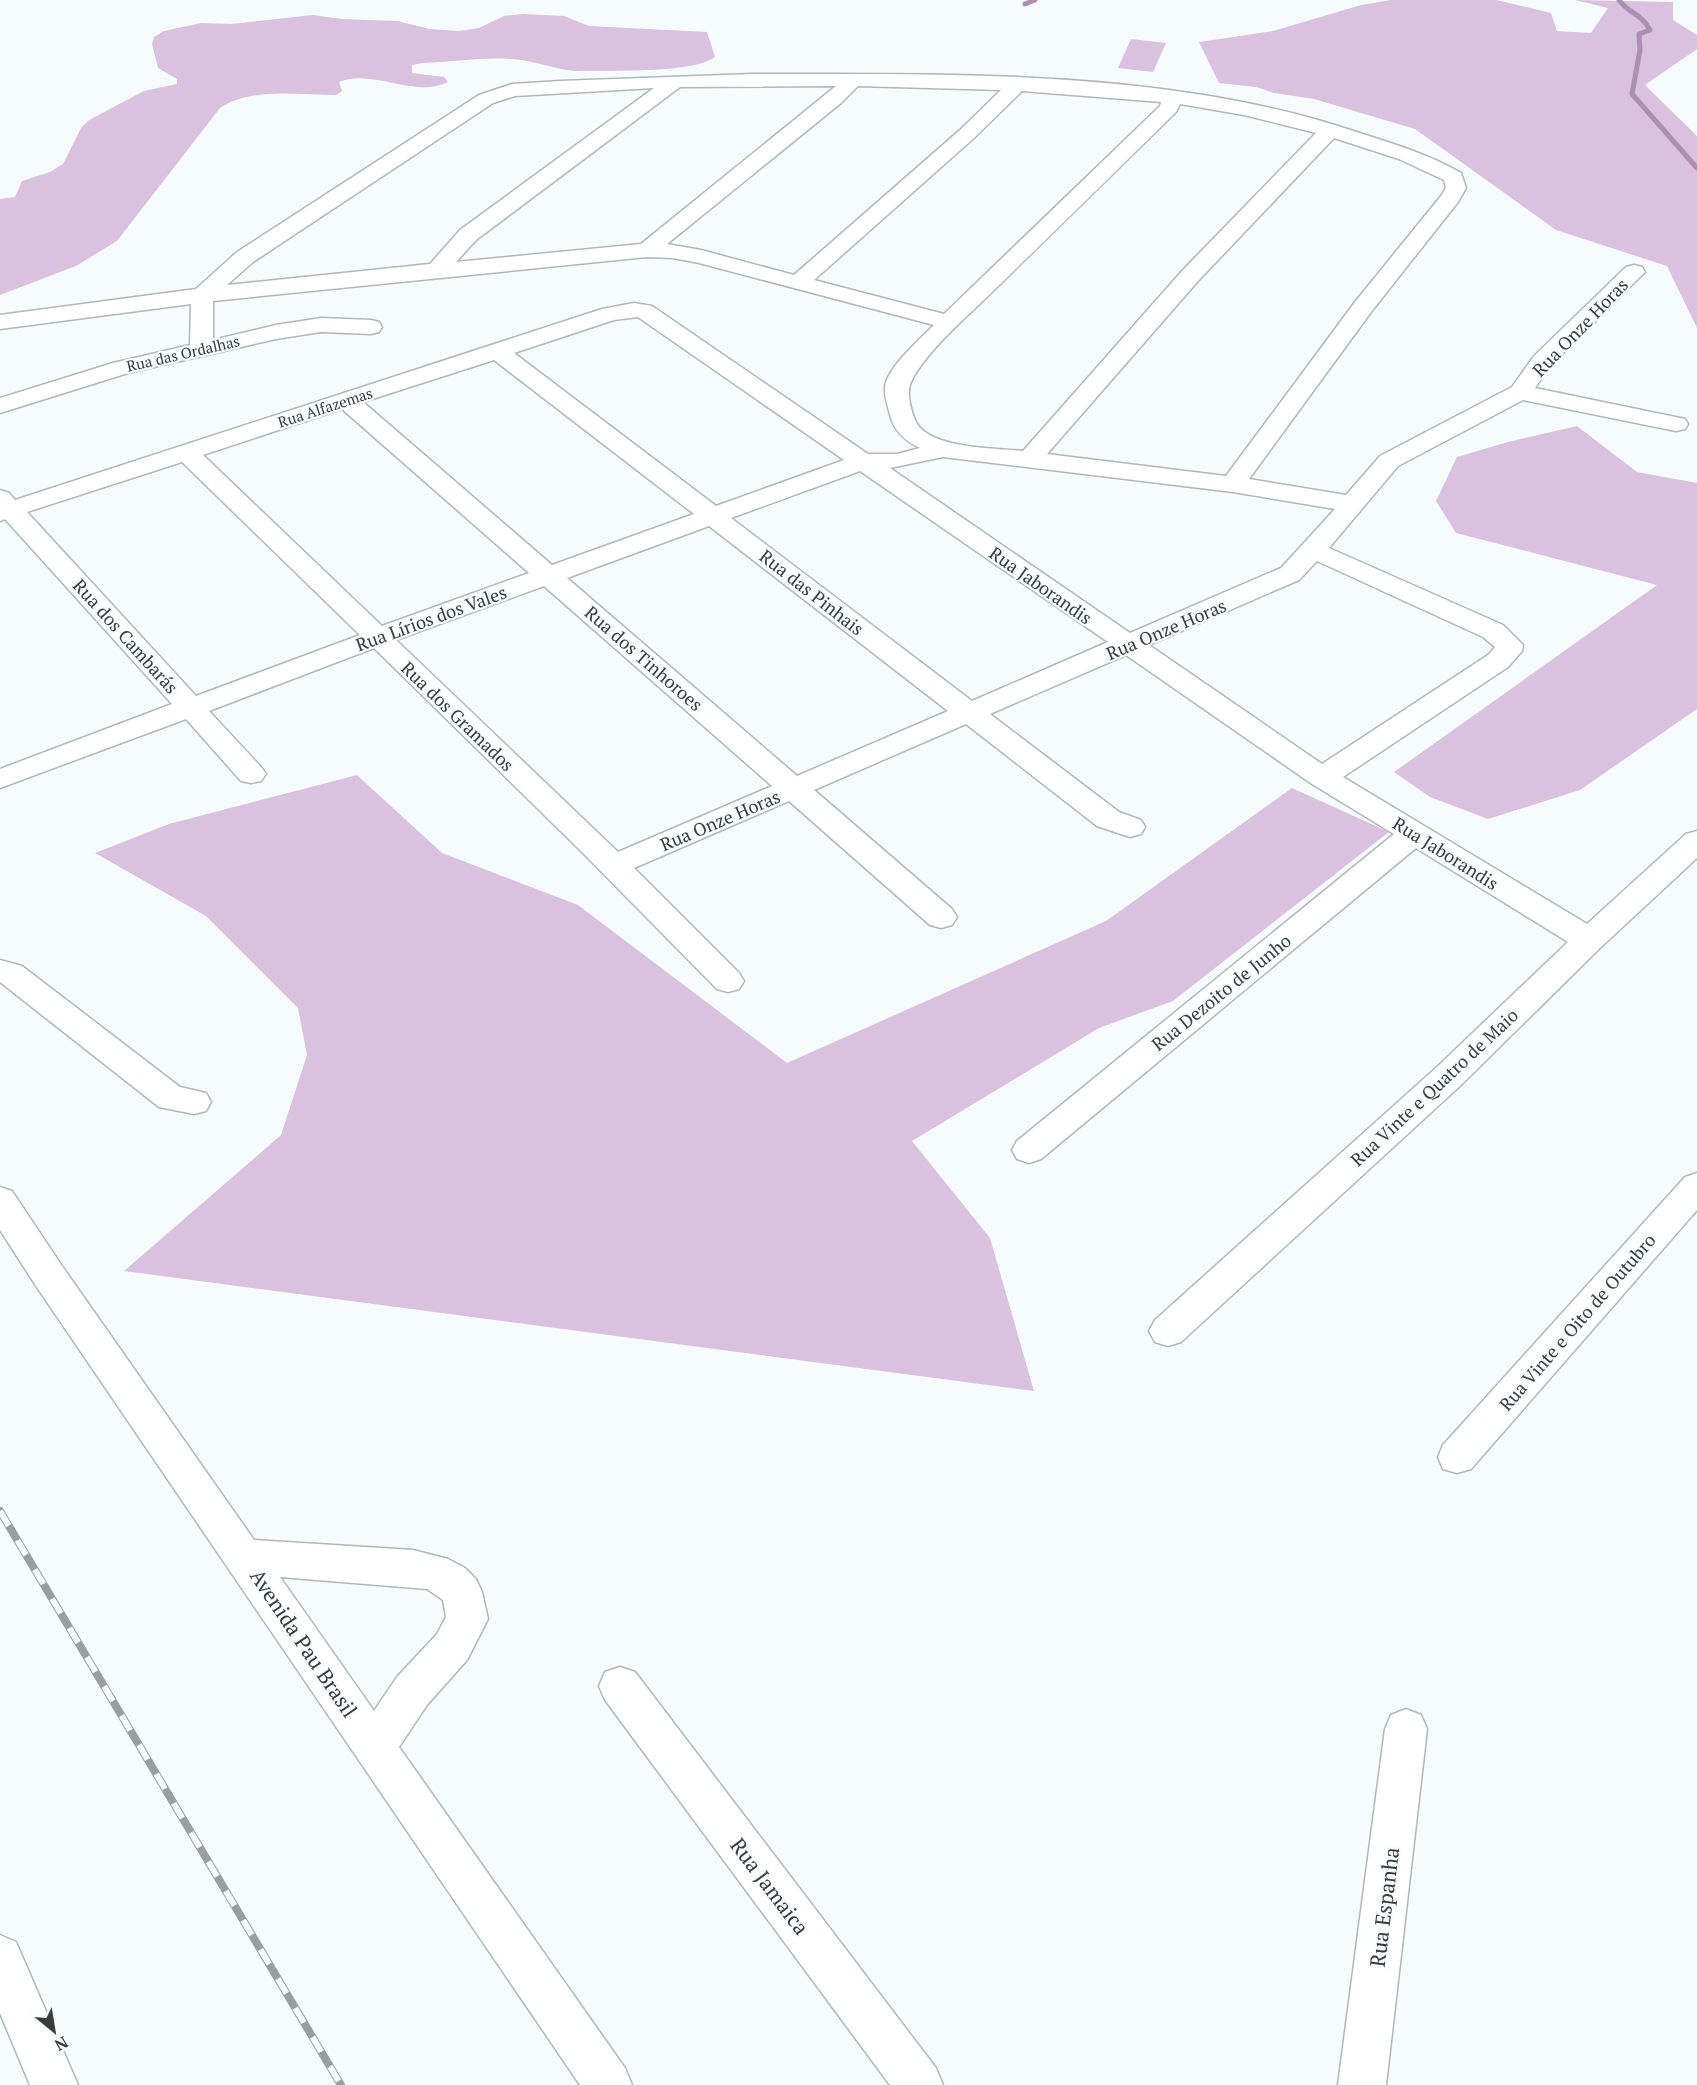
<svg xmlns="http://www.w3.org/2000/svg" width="1697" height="2085" viewBox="0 0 1697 2085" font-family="'PT Serif',serif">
  <rect width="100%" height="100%" fill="#f6fbfb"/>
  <!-- green -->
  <g fill="#dac1df">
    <polygon points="1391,0 1496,0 1551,13 1557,31 1591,33 1608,8 1575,0 1673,2 1673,20 1697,35 1697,49 1645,85 1697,136 1697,328 1667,266 1556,230 1415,129 1314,99 1274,93 1256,87 1219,83 1199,42 1273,31 1361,5"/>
    <path d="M523,14l41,2 25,10 118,6 8,25c-23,17 -108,13 -140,14 -22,-2 -42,-11 -64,-12 -29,-2 -59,3 -88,4l-11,2v8l32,4 4,5c-35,17 -74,-14 -109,0l3,9 -6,4c-36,0 -84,-8 -116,13l-103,133 -41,25 -76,29v-96l15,-2 7,-16 28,-9 13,-8 18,-36 8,-8 55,-29 33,-7v-5l-19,-11 -6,-24 2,-7 10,-6 37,-8 31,1 81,-9 29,4 55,2 33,8 29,2 20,-3 25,-12z"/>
    <polygon points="1131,39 1166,43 1153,72 1118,68"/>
    <polygon points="1577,426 1637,472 1697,483 1697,709 1580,790 1488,819 1430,797 1394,772 1657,585 1456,533 1436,501 1457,457 1508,442"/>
    <polygon points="357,775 442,853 578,905 787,1063 1106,921 1292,788 1389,832 1173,1001 1099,1028 912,1141 990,1238 1034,1391 124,1271 281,1135 307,1055 298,1008 206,916 95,853 169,824"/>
  </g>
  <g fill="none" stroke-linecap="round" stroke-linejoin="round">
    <!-- stream -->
    <g stroke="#ae8fb4" stroke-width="5">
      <path d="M1619,0c11,15 21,12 31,30l-11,4 1,16 -8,44 65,74"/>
      <polyline points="1025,4 1035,0"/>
    </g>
    <!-- street casing -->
    <g stroke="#b1b7b6" stroke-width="3">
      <g id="street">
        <path d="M752,74c189,0 404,-5 586,52 42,14 85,25 123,47l5,15 -8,14 -87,110 -122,167 97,16 34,-39 132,-69 22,-31 92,-89 8,-2 8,2 3,5 -95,94 -15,22 150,31 3,5 -3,5 -9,2 -153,-31 -125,66 -69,82 174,77 20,20 -1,6 -14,16 -165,110 244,147 99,-90 11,-3v27l-97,90 -139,137 -280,257 -13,4 -13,-4 -6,-11 6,-11 282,-253 131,-125 -152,-94 -375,311 -12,4 -12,-4 -5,-9 5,-9 377,-307 -82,-50 -186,-129 -136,59 129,98 22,8 4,7 -4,7 -11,3 -33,-11 -131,-102 -152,66 138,119 5,8 -5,8 -11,3 -11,-3 -141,-124 -155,67 105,105 5,8 -5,8 -11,3 -11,-3 -133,-135 -210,-206 -165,63 52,56 5,7 -5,7 -10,2 -10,-2 -55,-62 -186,69v-19l172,-65 -167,-185 -5,2v-31l9,3 6,7 587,-191 32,-6 18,3 216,148h29l23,-6c-15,-7 -26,-17 -30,-33 -2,-9 -6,-19 -5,-28 2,-19 35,-48 49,-62l-235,-62 -26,-5 -26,-1 -434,44v39l63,-15 45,-7 50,2 8,2 3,5 -3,5 -8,2 -50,-2 -45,7 -148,34 -128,40v-15l113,-35 77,-18 1,-41 -191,25v-14l196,-26 41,-37 242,-157 33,-11 48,-3zM836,86l-195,158 -185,18 20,-22 204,-153zM858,86l143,4 -41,40 -166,145 -93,-25 -34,-6 174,-141zM654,88l-194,142 -30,34 -203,21 26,-23 240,-159 22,-7zM1022,91l139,11 -1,4 -216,208 -130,-34 160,-142zM1180,104l64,11 72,18 -134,138 -159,180c-27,-3 -93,-2 -107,-29 -5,-10 -10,-30 -5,-40 14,-30 58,-67 82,-91 61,-59 122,-119 183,-179zM1334,138l65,21 45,21 2,8 -5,8 -86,106 -129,174 -179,-22 151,-173zM638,317l206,143 -128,46 -202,-153 100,-33zM494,360l200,154 -142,51 -189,-163zM342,409l187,164 -147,53 -179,-171zM943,457l290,35 102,17 -54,59 -151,65 -240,-165zM182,462l178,173 -164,61 -169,-184zM860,471l248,171 -136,59 -241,-183zM709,526l239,185 -151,65 -230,-198zM1317,561l166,76 12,10 -7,8 -166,109 -173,-119 150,-65zM544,586l228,200 -154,66 -222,-212z"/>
        <polygon points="0,960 22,966 180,1087 206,1093 211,1102 206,1111 194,1114 159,1107 0,982"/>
        <polygon points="1697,1173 1697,1210 1471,1469 1457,1473 1443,1469 1438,1457 1443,1445 1685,1177"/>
        <path d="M0,1187l12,4 50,75 192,274 159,10 35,9 17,9 11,11 6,13 6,27 -21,41 -40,45 -28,42 226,321 7,17h-52l-544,-799 -36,-56zM280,1577l147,12 16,11 3,17 -9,17 -40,43 -23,34z"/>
        <polygon points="620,1667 635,1672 936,2068 943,2085 890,2085 605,1700 599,1686 605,1672"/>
        <polygon points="1406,1709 1421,1715 1427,1729 1386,2085 1338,2085 1385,1729 1391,1715"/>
        <polygon points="0,1935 16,1942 78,2085 30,2085 0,2013"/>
      </g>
    </g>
    <!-- street -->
    <use href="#street" fill="#fff" fill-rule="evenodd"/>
    <!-- rail casing -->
    <g stroke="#9a9e9e" stroke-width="8">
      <polyline id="rail" points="0,1511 341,2085"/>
    </g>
    <!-- rail -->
    <use href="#rail" stroke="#f6fbfb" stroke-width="6" stroke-dasharray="17" stroke-linecap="butt"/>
  </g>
  <g text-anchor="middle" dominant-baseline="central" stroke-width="4.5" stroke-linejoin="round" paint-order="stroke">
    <!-- far-street labels -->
    <g font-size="15" fill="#3a3c3c" stroke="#f6fbfb">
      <text transform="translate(183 353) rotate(-13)">Rua das Ordalhas</text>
      <text transform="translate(325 407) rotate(-18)">Rua Alfazemas</text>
    </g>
    <!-- street labels -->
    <g font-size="18" fill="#3a3c3c" stroke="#f6fbfb">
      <text transform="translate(1580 327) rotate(-46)">Rua Onze Horas</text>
      <text transform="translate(1041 585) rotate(35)">Rua Jaborandis</text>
      <text transform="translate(812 592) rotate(38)">Rua das Pinhais</text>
      <text transform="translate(431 618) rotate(-20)">Rua Lírios dos Vales</text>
      <text transform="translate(1166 629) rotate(-23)">Rua Onze Horas</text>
      <text transform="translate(126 636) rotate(48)">Rua dos Cambarás</text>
      <text transform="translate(644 658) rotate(41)">Rua dos Tinhoroes</text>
      <text transform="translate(458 716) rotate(44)">Rua dos Gramados</text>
      <text transform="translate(720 820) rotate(-23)">Rua Onze Horas</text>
      <text transform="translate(1446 853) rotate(32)">Rua Jaborandis</text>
      <text transform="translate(1221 992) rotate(-39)">Rua Dezoito de Junho</text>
      <text transform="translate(1434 1087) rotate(-43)">Rua Vinte e Quatro de Maio</text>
      <text transform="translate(1577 1322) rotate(-49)">Rua Vinte e Oito de Outubro</text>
    </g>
    <!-- near-street labels -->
    <g font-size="21" fill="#3a3c3c" stroke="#f6fbfb">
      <text transform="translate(304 1643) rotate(56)">Avenida Pau Brasil</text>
      <text transform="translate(770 1886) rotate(53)">Rua Jamaica</text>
      <text transform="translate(1384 1907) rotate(-83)">Rua Espanha</text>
    </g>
  </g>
  <!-- north arrow -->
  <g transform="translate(54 2031) rotate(150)" stroke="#f6fbfb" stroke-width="4.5" paint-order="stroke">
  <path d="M0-4.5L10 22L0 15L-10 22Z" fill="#3a3c3c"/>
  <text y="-9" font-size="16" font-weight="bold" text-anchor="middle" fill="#3a3c3c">N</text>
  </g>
</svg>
